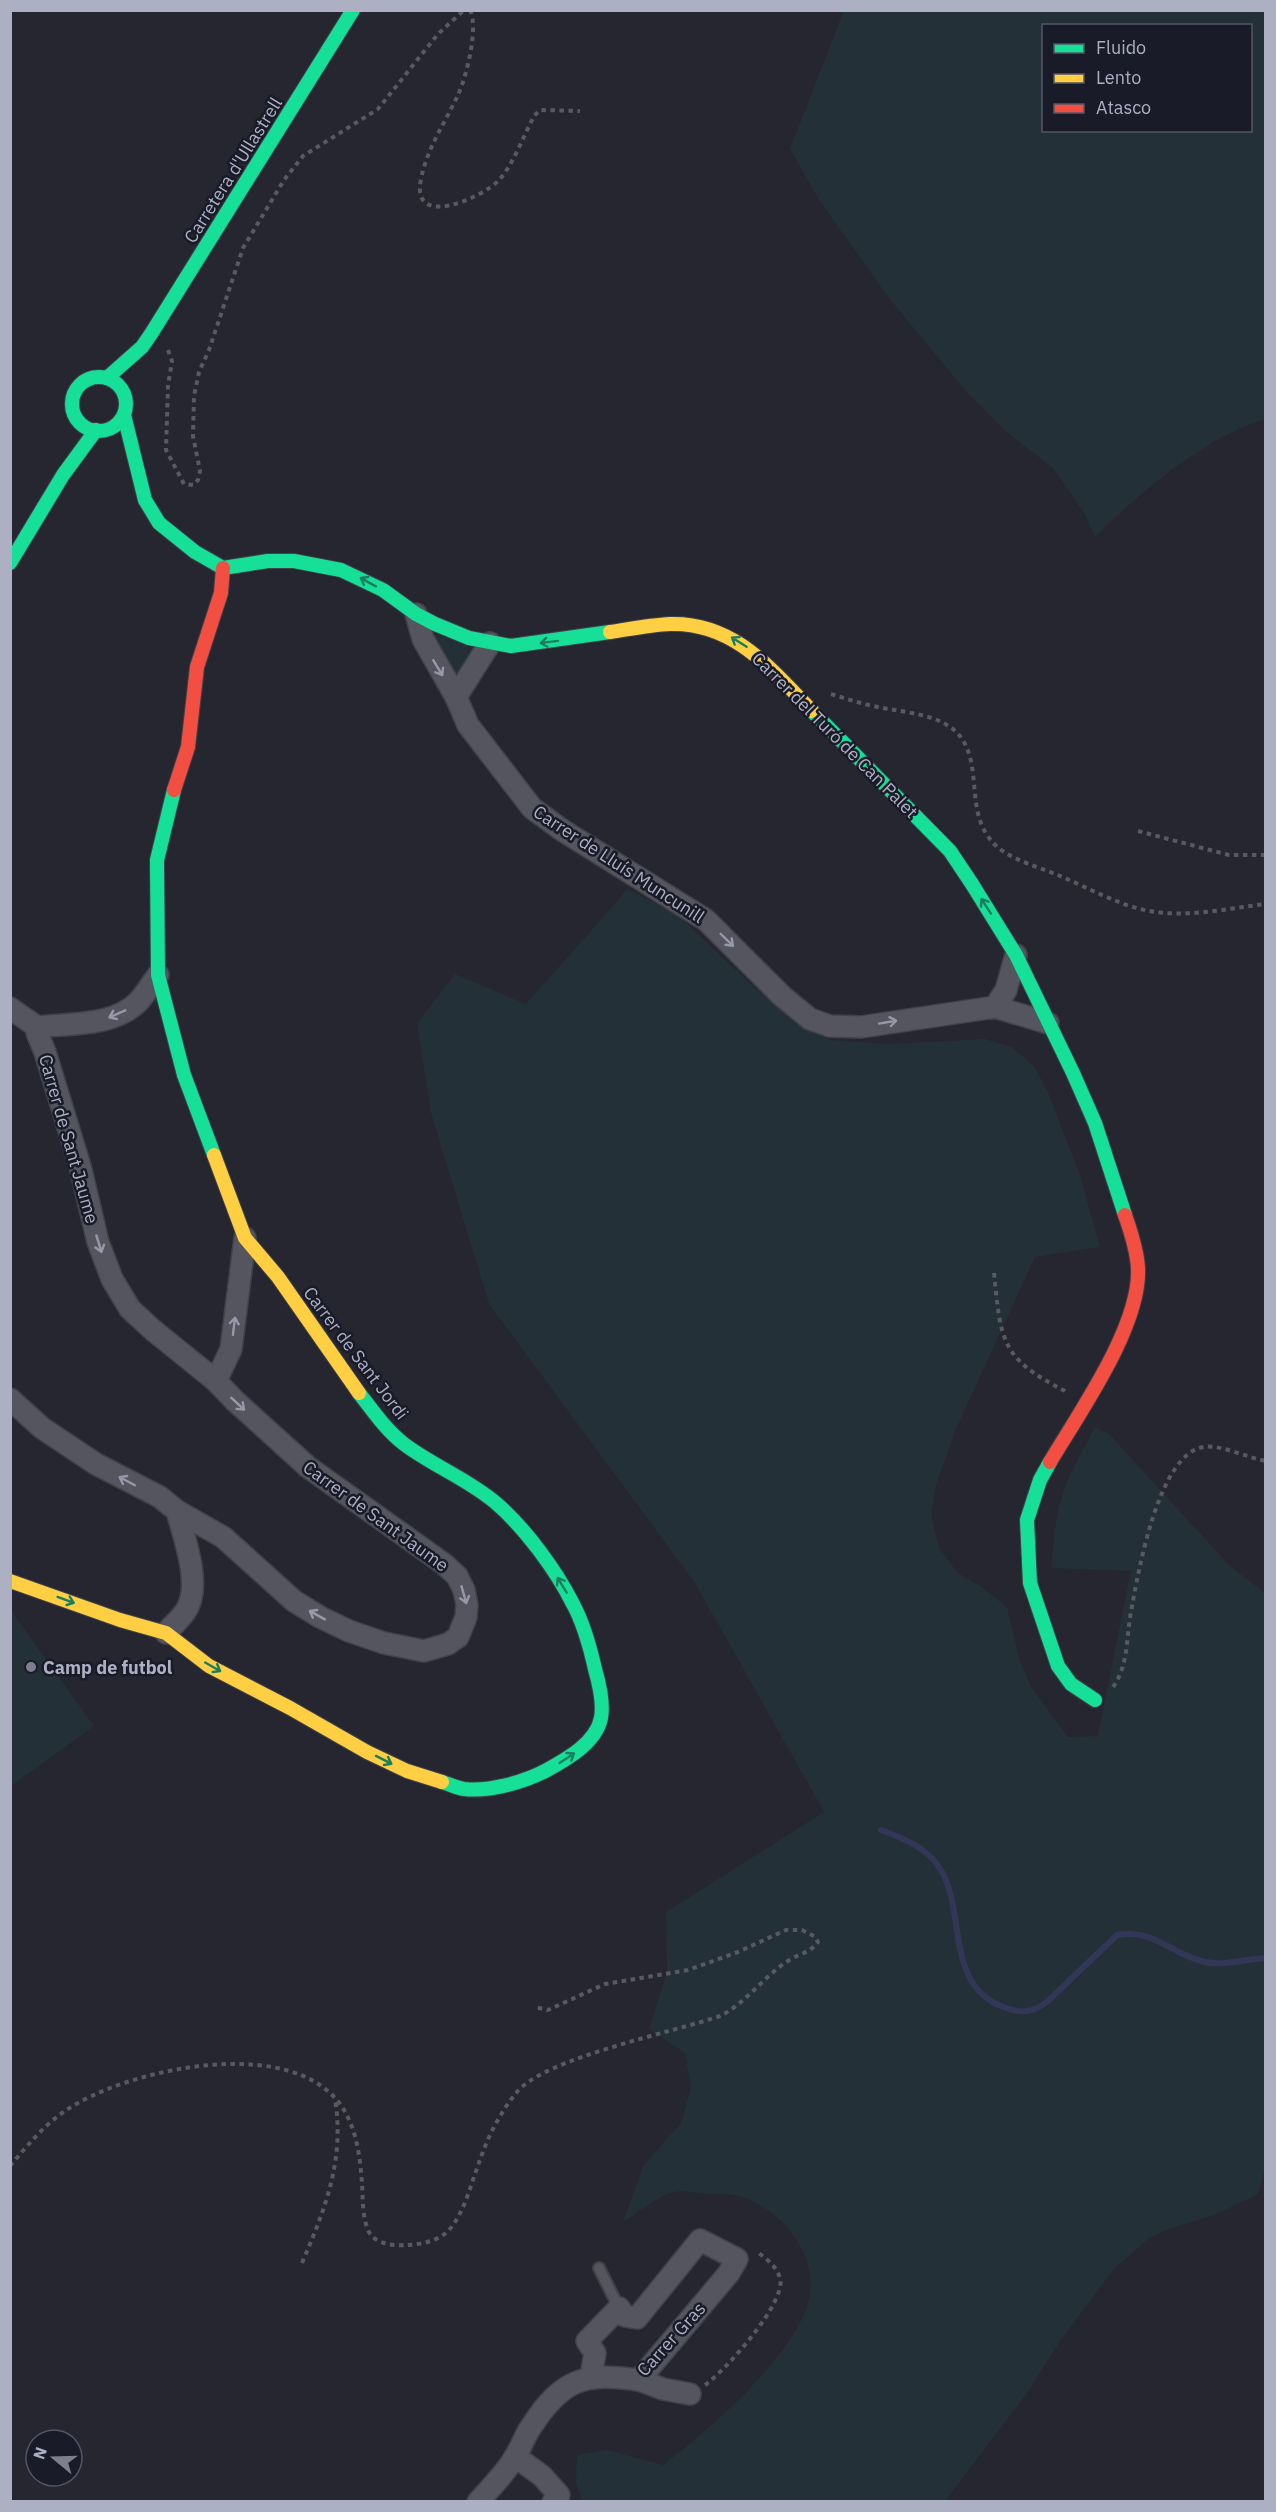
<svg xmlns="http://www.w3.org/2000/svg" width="1276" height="2512" viewBox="0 0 1276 2512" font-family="'IBM Plex Sans',sans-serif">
  <rect width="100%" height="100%" fill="#25262f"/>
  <!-- green -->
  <g fill="#243037" fill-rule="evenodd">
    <path d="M844,10l421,1v408c-61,19 -125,73 -170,118l-9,-21 -33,-48 -48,-37 -41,-42 -76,-92 -69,-97 -29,-51zM1044,26h206v104h-206z"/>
    <path d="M434,634l39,14 -3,9 -13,17c-16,-6 -19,-25 -23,-40z"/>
    <path d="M627,888l52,28 77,73 75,51 57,4 97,-5 27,8 22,19 14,26 32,83 20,72 -65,10 -79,172 -20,56 -5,30 8,33 19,25 25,15 24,19 13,55 12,26 36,49 30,-1 33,-165 -79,-3c1,-29 4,-59 15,-87 8,-18 19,-36 28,-54l14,7 121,132 35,27 1,572 -8,29 -43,21 -44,13 -23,11 -34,30 -54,72 -32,51 -83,109h-363l-6,-18 1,-28 30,-5 56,15c46,-35 119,-99 142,-153 20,-48 -18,-100 -63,-115 -10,-4 -25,-3 -36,-3 -9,-1 -23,-4 -32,-2 -18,5 -36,21 -51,30l20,-56 38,-43 10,-35 -6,-35 -36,-24 18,-57 -1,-60 158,-100 -129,-229 -206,-279 -58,-191 -14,-90 38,-49 71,30 94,-106z"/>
    <polygon points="10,1609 94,1726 11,1786 10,1786"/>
  </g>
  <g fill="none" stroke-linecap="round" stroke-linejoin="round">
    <!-- stream -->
    <path stroke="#333757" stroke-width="6" d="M881,1830c22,8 47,18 60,40 26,45 3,117 65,138 17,6 28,4 42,-7l69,-66c38,-7 54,20 88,27 19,4 41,-3 61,-4"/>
    <!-- lane casing -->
    <g stroke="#404149" stroke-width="14">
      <polyline id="lane" points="599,2268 619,2308"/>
    </g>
    <!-- street casing -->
    <g stroke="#404149" stroke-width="24">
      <g id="street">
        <polyline points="416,614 423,639 456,697 468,725 532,808 562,830 706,920 782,996 810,1019 830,1026 861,1027 995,1007 1048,1023"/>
        <polyline points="456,697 490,643"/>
        <polyline points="995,1007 1006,990 1016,955"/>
        <path d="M10,1008l27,19c33,-4 77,0 102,-26 7,-8 13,-18 19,-26"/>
        <polyline points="216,1381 231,1349 245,1238"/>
        <polyline points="10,1399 42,1428 96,1464 160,1497 177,1511 223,1537 294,1601 320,1617 349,1631 384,1643 424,1651 448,1644 458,1637 466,1617 467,1605 464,1590 457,1576 444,1564 308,1467 234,1400 216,1381 154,1331 130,1309 112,1279 98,1242 80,1166 45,1052 37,1033 37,1027"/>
        <path d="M166,1633c6,-7 14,-14 19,-21 18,-25 -1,-74 -8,-101"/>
        <polyline points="639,2380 663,2389 690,2394"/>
        <polyline points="516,2457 542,2476 559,2495 553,2502"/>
        <path d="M478,2502c13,-15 29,-30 38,-47 6,-9 9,-20 15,-28 31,-48 53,-55 108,-47l90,-107 8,-14 -37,-19 -63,78 -12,-2 -6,-8 -32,33 8,12 -4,23"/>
      </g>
    </g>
    <!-- fast casing -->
    <g stroke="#404149" stroke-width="16">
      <g id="fast">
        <circle cx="99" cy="404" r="27"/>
        <polyline points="107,378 142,347 151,334 353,10"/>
        <polyline points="124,415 145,500 159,523 195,552 223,568 268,561 294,561 341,570 383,590 416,614 435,624 469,638 511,646 610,632"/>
        <polyline points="10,563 63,475 96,430"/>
        <polyline points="812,711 950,851 972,884 1016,955 1073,1073 1095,1123 1125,1215"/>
        <polyline points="174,790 157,860 158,975 184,1075 214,1155"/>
        <path d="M359,1393c14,18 27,37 45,51 29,22 64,35 92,59 29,25 60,67 77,101 11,20 17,43 22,65 4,14 9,33 6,49 -5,25 -34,41 -54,52 -22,12 -58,22 -83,19 -7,-1 -15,-5 -22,-7"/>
        <polyline points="1050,1462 1040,1480 1027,1520 1030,1583 1058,1666 1071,1684 1095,1700"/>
      </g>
    </g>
    <!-- slow casing -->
    <g stroke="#404149" stroke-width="16">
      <g id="slow">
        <path d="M610,632c20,-3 40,-7 60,-8 64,-2 101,45 142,87"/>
        <polyline points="214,1155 245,1238 278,1277 359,1393"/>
        <polyline points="10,1581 120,1620 166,1633 209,1666 290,1708 367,1752 407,1771 442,1782"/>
      </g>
    </g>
    <!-- jam casing -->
    <g stroke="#404149" stroke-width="16">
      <g id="jam">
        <polyline points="174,790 188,747 197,667 221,593 223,568"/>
        <path d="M1050,1462c29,-49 91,-136 88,-194 -1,-18 -7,-36 -13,-53"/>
      </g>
    </g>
    <!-- path -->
    <g stroke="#585a62" stroke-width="4" stroke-dasharray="4.5 4.5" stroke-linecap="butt">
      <path d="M470,10c9,18 -4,68 -12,85 -13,28 -31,53 -37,84 -11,51 61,19 78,1 14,-15 25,-45 35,-64l6,-6 40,1"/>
      <polyline points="168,350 172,361 168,386 166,450 184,484 193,485 198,480 200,471 193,436 194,396 199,372 209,350 243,248 284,180 303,156 378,109 438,34 464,10"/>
      <path d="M831,694c19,6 38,12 58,15 21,4 46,6 64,20 29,24 15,68 30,99 5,10 12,18 21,24 16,10 36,16 54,23 31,13 65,33 98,37 36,5 74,-4 110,-8"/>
      <polyline points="1138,831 1229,855 1266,855"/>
      <path d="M994,1273c7,67 6,85 71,118"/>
      <path d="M1113,1687c16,-23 13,-49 18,-75 7,-39 27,-157 72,-165 17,-3 45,11 63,14"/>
      <path d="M10,2166c17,-20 34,-41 55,-55 60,-41 208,-73 266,-17 24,22 29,59 31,90 1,15 0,34 7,48 7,13 27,14 39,13 14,-1 31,-4 41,-15 16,-18 22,-47 31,-70 8,-24 21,-49 37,-68 28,-34 157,-60 203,-76 28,-14 44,-41 71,-57 10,-6 20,-7 27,-17l-4,-6 -12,-6h-16l-48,22 -50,18 -83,14 -57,26 -14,-3"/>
      <path d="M302,2263c23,-54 43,-103 33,-164"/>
      <path d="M705,2385c20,-14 82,-83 75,-107 -4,-13 -15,-20 -24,-27"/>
    </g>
    <!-- lane -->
    <use href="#lane" stroke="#54555e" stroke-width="10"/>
    <!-- street -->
    <use href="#street" stroke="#54555e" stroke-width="21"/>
    <!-- fast -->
    <use href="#fast" stroke="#16e098" stroke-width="14"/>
    <!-- slow -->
    <use href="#slow" stroke="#ffcf43" stroke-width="14"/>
    <!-- jam -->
    <use href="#jam" stroke="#f24e42" stroke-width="14"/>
  </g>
  <!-- one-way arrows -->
  <defs><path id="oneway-shaft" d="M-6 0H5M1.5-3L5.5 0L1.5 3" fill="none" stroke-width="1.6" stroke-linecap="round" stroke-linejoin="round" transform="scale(1.5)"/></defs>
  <g stroke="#187e60">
    <use href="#oneway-shaft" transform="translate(368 582) rotate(-151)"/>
    <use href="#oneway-shaft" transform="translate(549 642) rotate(173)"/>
    <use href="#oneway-shaft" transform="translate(739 642) rotate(-148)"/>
    <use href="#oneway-shaft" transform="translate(986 906) rotate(-123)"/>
    <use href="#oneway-shaft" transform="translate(562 1585) rotate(-121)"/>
    <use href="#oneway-shaft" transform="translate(66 1600) rotate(20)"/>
    <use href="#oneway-shaft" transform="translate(213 1667) rotate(30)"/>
    <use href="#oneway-shaft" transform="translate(567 1758) rotate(-33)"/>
    <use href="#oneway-shaft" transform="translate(384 1760) rotate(27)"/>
  </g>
  <g stroke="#9798a9">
    <use href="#oneway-shaft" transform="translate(438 668) rotate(59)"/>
    <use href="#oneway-shaft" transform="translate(727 940) rotate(44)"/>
    <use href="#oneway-shaft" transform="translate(117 1014) rotate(156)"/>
    <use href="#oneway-shaft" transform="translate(888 1022) rotate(-10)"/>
    <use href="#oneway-shaft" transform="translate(99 1244) rotate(73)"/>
    <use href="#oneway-shaft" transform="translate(234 1326) rotate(-83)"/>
    <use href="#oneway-shaft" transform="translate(238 1404) rotate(43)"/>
    <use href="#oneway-shaft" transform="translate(127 1481) rotate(-152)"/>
    <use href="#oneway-shaft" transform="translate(464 1595) rotate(74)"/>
    <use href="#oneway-shaft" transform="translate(317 1615) rotate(-151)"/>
  </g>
  <!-- markers -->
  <circle fill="#7d7f8f" stroke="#191b29" stroke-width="2" cx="31" cy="1667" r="6"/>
  <g text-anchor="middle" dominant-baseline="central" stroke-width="5" stroke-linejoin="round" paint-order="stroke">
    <!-- street labels -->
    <g font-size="18" fill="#adafc2" stroke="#191b29">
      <text transform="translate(233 170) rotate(-58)">Carretera d'Ullastrell</text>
      <text transform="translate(835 735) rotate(45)">Carrer del Turó de Can Palet</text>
      <text transform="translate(619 864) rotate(33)">Carrer de Lluís Muncunill</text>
      <text transform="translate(69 1139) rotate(74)">Carrer de Sant Jaume</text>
      <text transform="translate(356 1353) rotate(53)">Carrer de Sant Jordi</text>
      <text transform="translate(376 1516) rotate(36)">Carrer de Sant Jaume</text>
      <text transform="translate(671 2339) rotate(-48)">Carrer Gras</text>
    </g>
    <!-- poi labels -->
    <g font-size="18" font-weight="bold" fill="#adafc2" stroke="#191b29" text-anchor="start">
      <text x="43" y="1667">Camp de futbol</text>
    </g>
  </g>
  <!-- border -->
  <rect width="1276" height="2512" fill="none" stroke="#adafc2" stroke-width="24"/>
  <!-- legend -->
  <rect x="1042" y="24" width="210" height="108" fill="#191b29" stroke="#545666" stroke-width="1.5"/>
  <rect x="1054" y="44" width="30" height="9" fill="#16e098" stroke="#545666" stroke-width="1.5"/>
  <text x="1096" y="54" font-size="18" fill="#adafc2">Fluido</text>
  <rect x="1054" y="74" width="30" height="9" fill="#ffcf43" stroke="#545666" stroke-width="1.5"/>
  <text x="1096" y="84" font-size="18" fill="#adafc2">Lento</text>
  <rect x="1054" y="104" width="30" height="9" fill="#f24e42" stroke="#545666" stroke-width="1.5"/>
  <text x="1096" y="114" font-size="18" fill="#adafc2">Atasco</text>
  <!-- north arrow -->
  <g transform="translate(54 2458) rotate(289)"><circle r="28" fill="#191b29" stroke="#545666" stroke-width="1.5"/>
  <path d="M0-4.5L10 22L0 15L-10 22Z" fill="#7d7f8f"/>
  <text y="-9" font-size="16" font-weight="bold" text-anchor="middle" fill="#adafc2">N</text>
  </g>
</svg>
